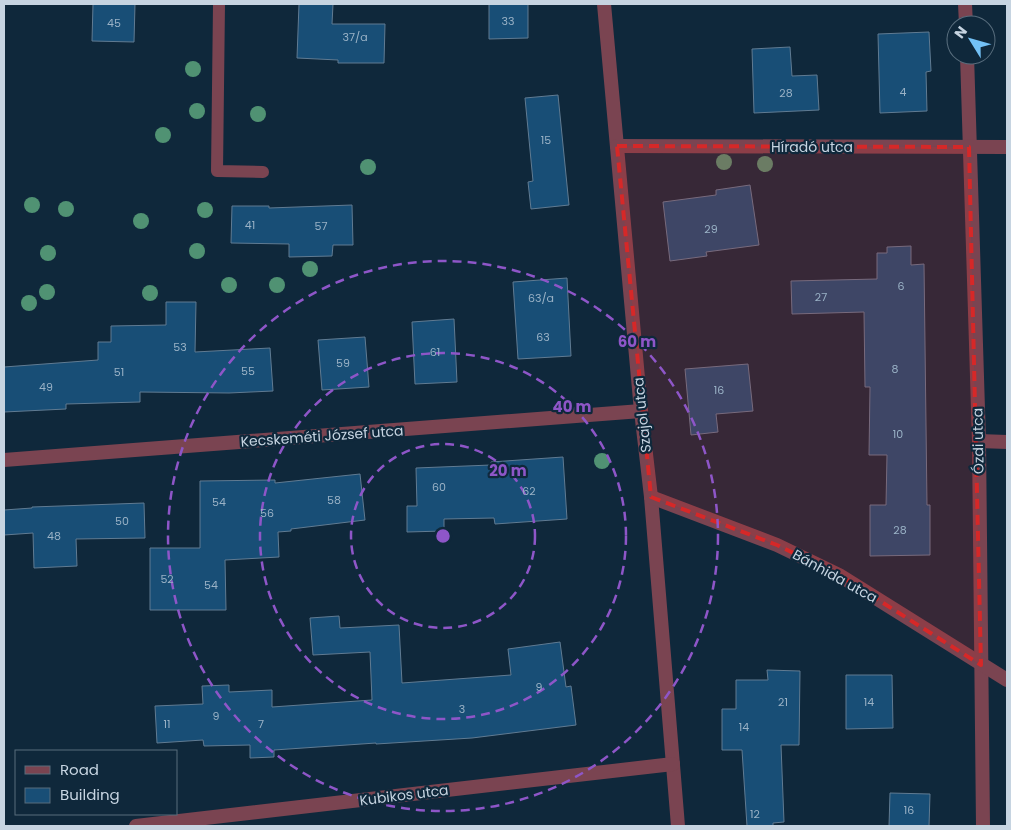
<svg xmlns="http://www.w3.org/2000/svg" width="1011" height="830" viewBox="0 0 1011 830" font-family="Poppins,sans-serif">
  <rect width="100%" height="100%" fill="#0f283b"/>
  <!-- building -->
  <g fill="#184e76" stroke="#607b92">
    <polygon points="93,4 135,4 134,42 92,41"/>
    <polygon points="299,4 333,4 332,24 385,24 384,63 338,63 338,60 297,58"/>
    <polygon points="489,4 528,4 528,38 489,39"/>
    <polygon points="929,32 931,71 926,72 927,111 880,113 878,34"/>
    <polygon points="790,47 792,76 817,75 819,110 754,113 752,49"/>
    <polygon points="558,95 569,205 531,209 528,182 533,181 525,98"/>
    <polygon points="750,185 759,245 706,252 707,256 670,261 663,202 716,195 716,190"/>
    <polygon points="352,205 353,245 333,245 332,256 289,257 289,244 231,243 232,206 269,206 269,208"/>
    <polygon points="911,246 911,265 924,264 927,505 930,505 930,555 870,556 870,505 886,505 887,455 869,455 870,387 865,387 864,312 792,314 791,281 877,279 877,253 887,253 887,247"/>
    <polygon points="567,278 571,356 518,359 513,282"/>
    <polygon points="166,302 196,302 195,352 270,348 273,391 229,393 140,392 140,402 66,404 66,409 4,412 4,367 98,360 98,342 111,342 111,326 166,325"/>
    <polygon points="454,319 457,382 415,384 412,322"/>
    <polygon points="365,337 369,387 322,390 318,340"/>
    <polygon points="748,364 753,411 716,414 718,432 691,435 685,369"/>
    <polygon points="563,457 567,519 495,524 494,518 444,519 444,531 407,532 407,506 417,506 416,468 491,465 491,462"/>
    <polygon points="360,474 365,520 291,529 291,531 278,532 279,557 225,560 226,610 150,610 150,548 200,548 200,481 275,480 275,483"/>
    <polygon points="144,503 145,538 76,539 77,566 34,568 33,533 4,535 4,510 32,508 32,507"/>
    <polygon points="339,616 340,628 399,625 402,683 511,675 508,649 560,642 566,687 571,686 576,725 472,738 376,744 376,743 274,750 274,757 250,758 250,745 204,746 203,740 157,743 155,706 203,704 202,686 229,685 229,692 272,690 272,707 372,700 370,652 313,655 310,618"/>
    <polygon points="767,670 800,671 799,745 781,745 784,822 773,823 773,826 747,826 742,750 722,750 722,709 736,709 736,680 768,680"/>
    <polygon points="846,675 892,675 893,728 846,729"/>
    <polygon points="890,793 930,794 929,826 889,826"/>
  </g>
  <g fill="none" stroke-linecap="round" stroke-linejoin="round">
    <!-- service -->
    <polyline stroke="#7a4451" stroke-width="12" points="219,4 217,171 263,172"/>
    <!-- minor -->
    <g stroke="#7a4451" stroke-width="14">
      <polyline points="604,4 641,411 651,497 678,826"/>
      <polyline points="965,4 966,25"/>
      <polyline points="967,55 979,441 983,826"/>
      <polyline points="617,146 1007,147"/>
      <polyline points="979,441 1007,442"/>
      <polyline points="4,460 641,411"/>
      <polyline points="651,497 777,545 839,575 1007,680"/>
      <polyline points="136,826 673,764"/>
    </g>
  </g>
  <!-- trees -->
  <g fill="#509273">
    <circle cx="193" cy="69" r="8"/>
    <circle cx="197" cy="111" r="8"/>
    <circle cx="258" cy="114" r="8"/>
    <circle cx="163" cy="135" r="8"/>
    <circle cx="724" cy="162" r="8"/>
    <circle cx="765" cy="164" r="8"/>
    <circle cx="368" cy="167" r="8"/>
    <circle cx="32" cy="205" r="8"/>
    <circle cx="66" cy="209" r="8"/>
    <circle cx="205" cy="210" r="8"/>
    <circle cx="141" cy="221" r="8"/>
    <circle cx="197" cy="251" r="8"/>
    <circle cx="48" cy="253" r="8"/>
    <circle cx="310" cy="269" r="8"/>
    <circle cx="229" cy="285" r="8"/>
    <circle cx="277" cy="285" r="8"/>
    <circle cx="47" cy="292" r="8"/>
    <circle cx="150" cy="293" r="8"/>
    <circle cx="29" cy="303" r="8"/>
    <circle cx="602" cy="461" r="8"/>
  </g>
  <!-- marked area -->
  <path fill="#d62828" fill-opacity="0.2" stroke="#d62828" stroke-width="4" stroke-dasharray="10 6" stroke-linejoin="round" d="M617,146l352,1 12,518 -142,-90 -62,-30 -126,-48z"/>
  <!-- distance rings -->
  <g fill="none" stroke="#8e56c8" stroke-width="2.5" stroke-dasharray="9 6">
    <circle cx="443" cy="536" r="92"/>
    <circle cx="443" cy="536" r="183"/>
    <circle cx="443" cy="536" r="275"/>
  </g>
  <g text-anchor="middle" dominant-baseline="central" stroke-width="4.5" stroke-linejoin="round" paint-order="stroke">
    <!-- number labels -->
    <g font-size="11" fill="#9ab2c6">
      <text x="508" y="21">33</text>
      <text x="114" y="23">45</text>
      <text x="355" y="37">37/a</text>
      <text x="903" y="92">4</text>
      <text x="786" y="93">28</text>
      <text x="546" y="140">15</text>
      <text x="250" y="225">41</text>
      <text x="321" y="226">57</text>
      <text x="711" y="229">29</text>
      <text x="901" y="286">6</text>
      <text x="821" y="297">27</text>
      <text x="541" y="298">63/a</text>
      <text x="543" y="337">63</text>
      <text x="180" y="347">53</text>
      <text x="435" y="352">61</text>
      <text x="343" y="363">59</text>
      <text x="895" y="369">8</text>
      <text x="248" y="371">55</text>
      <text x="119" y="372">51</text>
      <text x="46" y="387">49</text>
      <text x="719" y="390">16</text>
      <text x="898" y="434">10</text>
      <text x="439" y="487">60</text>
      <text x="529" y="491">62</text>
      <text x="334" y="500">58</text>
      <text x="219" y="502">54</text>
      <text x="267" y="513">56</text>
      <text x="122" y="521">50</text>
      <text x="900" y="530">28</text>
      <text x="54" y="536">48</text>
      <text x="167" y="579">52</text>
      <text x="211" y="585">54</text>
      <text x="539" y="687">9</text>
      <text x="783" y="702">21</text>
      <text x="869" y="702">14</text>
      <text x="462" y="709">3</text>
      <text x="216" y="716">9</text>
      <text x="167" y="724">11</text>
      <text x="261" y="724">7</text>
      <text x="744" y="727">14</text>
      <text x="909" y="810">16</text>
      <text x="755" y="814">12</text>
    </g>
    <!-- street labels -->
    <g font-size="14" fill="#c6d4e1" stroke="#0f283b">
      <text x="812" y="147">Híradó utca</text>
      <text transform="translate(642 415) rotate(-96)">Szajol utca</text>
      <text transform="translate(322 436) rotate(-4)">Kecskeméti József utca</text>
      <text transform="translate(978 441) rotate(-91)">Ózdi utca</text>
      <text transform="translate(835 576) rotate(29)">Bánhida utca</text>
      <text transform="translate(404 795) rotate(-7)">Kubikos utca</text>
    </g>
  </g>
  <circle cx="443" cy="536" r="8" fill="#8e56c8" stroke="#0f283b" stroke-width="2.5"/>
  <g font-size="15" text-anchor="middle" font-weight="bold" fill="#8e56c8" stroke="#0f283b" stroke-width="4.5" stroke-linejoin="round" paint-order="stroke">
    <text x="637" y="347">60 m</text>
    <text x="572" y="412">40 m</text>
    <text x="508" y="476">20 m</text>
  </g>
  <!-- border -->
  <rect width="1011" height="830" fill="none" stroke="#c6d4e1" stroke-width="10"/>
  <!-- legend -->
  <rect x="15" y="750" width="162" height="65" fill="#0f283b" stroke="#586d7d"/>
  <rect x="25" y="766" width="25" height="8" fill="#7a4451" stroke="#586d7d"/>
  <text x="60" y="775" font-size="15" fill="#c6d4e1">Road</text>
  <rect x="25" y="788" width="25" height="15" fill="#184e76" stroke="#586d7d"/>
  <text x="60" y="800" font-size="15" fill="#c6d4e1">Building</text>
  <!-- north arrow -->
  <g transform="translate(971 40) rotate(307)"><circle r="24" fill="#0f283b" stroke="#586d7d"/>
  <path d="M0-4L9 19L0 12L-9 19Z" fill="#73c1f6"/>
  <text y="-8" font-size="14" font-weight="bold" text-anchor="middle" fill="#c6d4e1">N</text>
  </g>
</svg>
